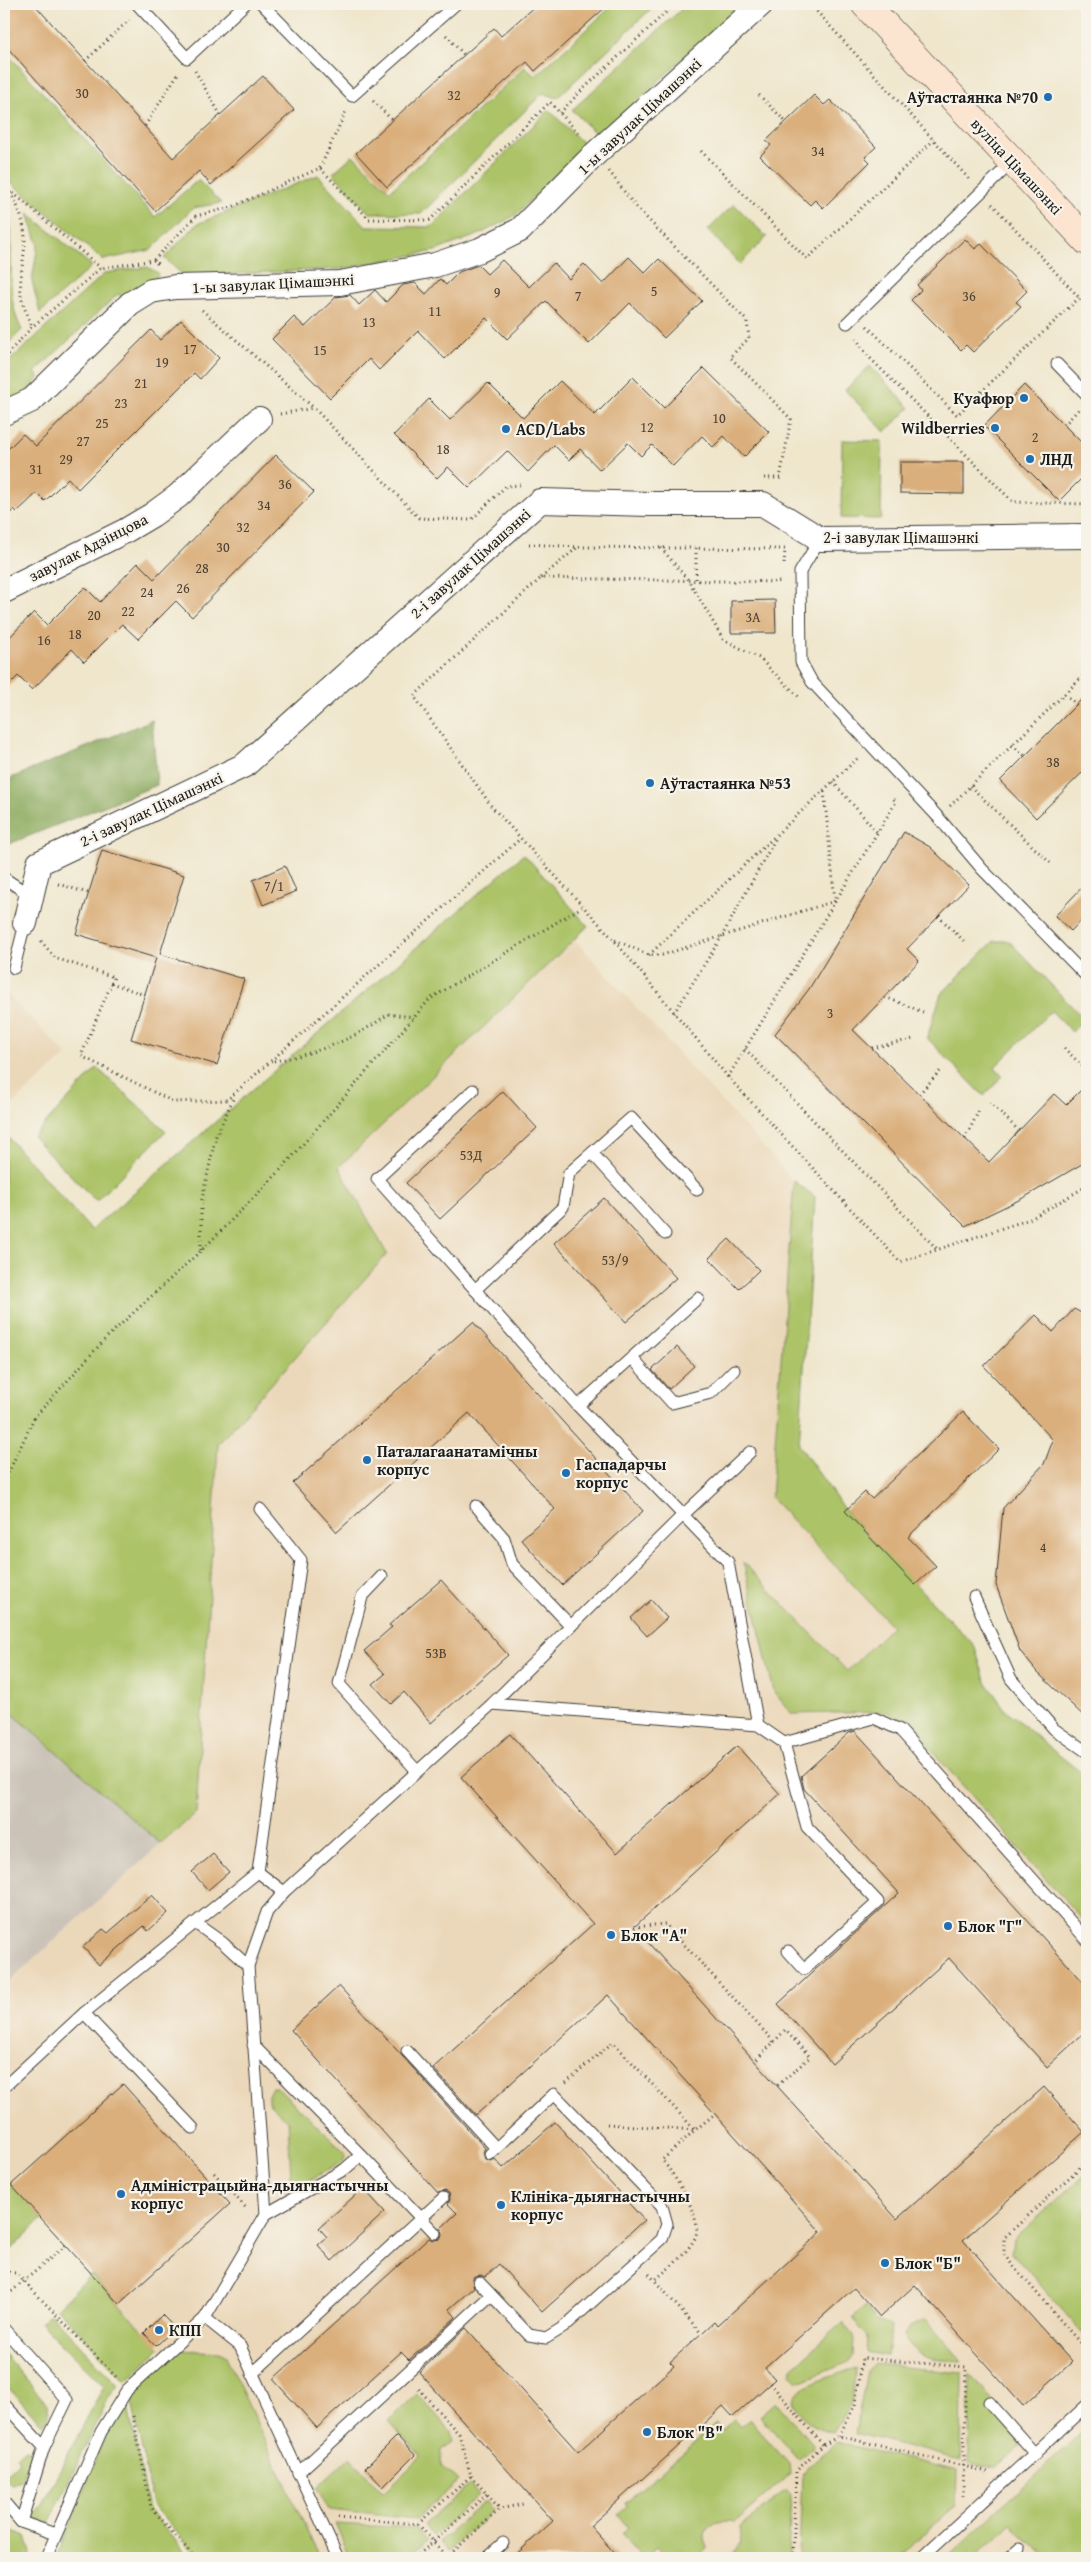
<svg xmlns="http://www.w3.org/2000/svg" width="1091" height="2562" viewBox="0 0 1091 2562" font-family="'Gentium Book Plus',serif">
  <rect width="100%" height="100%" fill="#f7f3e8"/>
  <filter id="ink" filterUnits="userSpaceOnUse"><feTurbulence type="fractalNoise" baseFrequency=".02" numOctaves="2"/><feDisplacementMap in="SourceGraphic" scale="10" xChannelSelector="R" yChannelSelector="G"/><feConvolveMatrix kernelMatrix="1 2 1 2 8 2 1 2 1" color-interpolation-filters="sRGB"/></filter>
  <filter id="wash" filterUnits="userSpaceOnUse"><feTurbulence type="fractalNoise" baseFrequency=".0096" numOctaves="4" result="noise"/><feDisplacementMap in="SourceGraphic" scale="20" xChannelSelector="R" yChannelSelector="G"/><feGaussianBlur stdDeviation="1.12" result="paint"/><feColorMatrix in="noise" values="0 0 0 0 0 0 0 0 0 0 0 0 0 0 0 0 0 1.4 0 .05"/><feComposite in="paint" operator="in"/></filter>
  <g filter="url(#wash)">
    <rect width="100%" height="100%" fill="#efe6cc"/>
    <!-- built -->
    <g fill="#ebd8ba">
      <polygon points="575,940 794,1181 771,1498 1087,1833 1087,2522 1051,2558 210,2558 165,2355 4,2176 4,1986 196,1813 218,1444 387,1254 339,1167"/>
      <polygon points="4,991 67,1055 4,1112"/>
    </g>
    <!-- industrial -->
    <polygon fill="#cbc3b8" points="4,1706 161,1844 4,1986"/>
    <!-- green -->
    <g fill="#acc367" stroke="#647042">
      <polygon points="614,4 656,4 557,98 543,93 421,214 369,213 333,173 353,155 390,191 525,67 535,76"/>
      <polygon points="687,4 741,4 599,137 572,110"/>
      <polygon points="4,50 155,217 198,180 221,203 193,208 151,250 103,260 4,177"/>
      <polygon points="549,110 585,145 516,215 480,234 435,251 340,269 184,276 164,258 197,224 318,175 366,226 431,227"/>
      <path d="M4,197c17,44 -4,93 18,133l-18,18z"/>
      <polygon points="734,204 767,237 740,264 708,230"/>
      <polygon points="28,213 92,266 40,313 32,281 38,244"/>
      <polygon points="147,267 158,273 155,282 124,298 118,294 35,372 39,378 23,397 4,407 4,366 105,273"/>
      <polygon points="870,366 910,408 885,432 845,390"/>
      <polygon points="842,440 882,441 881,519 841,518"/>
      <polygon points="524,854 588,926 339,1167 387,1254 218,1444 196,1813 161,1844 4,1706 4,1133 91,1230"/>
      <polygon points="994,941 1009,941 1084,1019 1072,1032 1051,1011 995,1067 1003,1076 984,1096 927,1038 941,994"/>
      <polygon points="97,1068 166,1131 96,1201 33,1137"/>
      <polygon points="794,1181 815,1197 799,1445 845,1511 974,1645 985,1680 1004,1708 1046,1745 1087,1777 1087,1925 907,1723 888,1712 792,1714 774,1692 743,1562 847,1671 892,1626 771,1498"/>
      <polygon points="272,2087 277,2087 346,2153 343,2161 330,2169 289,2191 279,2189 291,2176 288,2121 268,2102 268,2095"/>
      <polygon points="1087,2173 1087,2338 1012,2253 1014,2239"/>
      <polygon points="4,2176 42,2219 4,2256"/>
      <polygon points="91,2274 160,2349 125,2381 57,2308"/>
      <polygon points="865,2307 879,2322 891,2326 887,2356 866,2352 867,2335 853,2318"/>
      <polygon points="50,2313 118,2385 109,2397 48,2525 34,2519 104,2386 40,2323"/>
      <path d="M926,2319l36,42c-31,-2 -39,2 -59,-25l7,-9z"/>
      <polygon points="843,2323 854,2335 853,2357 849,2362 804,2380 798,2381 791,2374 792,2368"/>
      <polygon points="178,2350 219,2352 225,2355 320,2558 199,2558 153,2505 130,2392"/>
      <polygon points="4,2354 47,2404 49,2414 47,2421 42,2424 4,2383"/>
      <polygon points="874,2364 962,2373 961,2460 855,2433 867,2371"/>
      <path d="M857,2368l-5,36 -19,29c-17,-4 -20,-6 -32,-19 -3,-4 -8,-8 -7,-13 1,-16 49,-28 63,-33z"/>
      <polygon points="970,2375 1023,2434 1024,2443 996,2468 969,2463"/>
      <path d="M417,2394l34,37 2,11 -12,8c-2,26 7,18 18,31l-43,38 -87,-9 -12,-22 33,-31 33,36 38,-36 -33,-36z"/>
      <polygon points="126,2397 149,2509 190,2558 57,2558 104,2438"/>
      <polygon points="776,2402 814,2446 799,2460 760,2416"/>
      <path d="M749,2419l40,45 1,10 -55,48c-17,-4 -38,5 -27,25l-10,9 -17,-5 -2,4 4,3h-15l-11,-12 -13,12 -22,-25 6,-6 -10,-12 9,-8 -2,-4 91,-80 7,7 11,-10 6,6z"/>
      <polygon points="1087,2427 1087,2558 1046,2558 1012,2523 974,2558 947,2558"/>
      <polygon points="836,2442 957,2471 956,2505 898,2558 799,2558 802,2474"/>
      <polygon points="25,2449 30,2451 31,2454 21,2480 12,2484 6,2480 6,2475 19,2461 16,2456"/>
      <polygon points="470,2484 479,2495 433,2536 423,2525"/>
      <polygon points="787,2490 791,2496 788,2558 724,2558 724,2555 734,2553 741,2544 739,2527"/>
      <polygon points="485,2501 493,2511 448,2551 439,2542"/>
      <polygon points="335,2524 415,2528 427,2541 405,2558 350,2558"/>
      <polygon points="12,2531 26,2536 31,2553 30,2558 4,2558 4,2534"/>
    </g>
    <!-- forest -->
    <polygon fill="#89a95c" stroke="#52623c" points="152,720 157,785 4,846 4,781"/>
    <g id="blocks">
      <!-- building -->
      <g fill="#daaf7b">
        <polygon points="4,4 34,4 173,158 263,76 294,110 211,185 199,171 155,211 4,44"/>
        <polygon points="537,4 609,4 535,71 527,62 387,187 356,153 494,28 501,36"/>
        <polygon points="814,95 824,105 830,100 876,147 865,157 870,162 823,208 815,200 810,205 760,156 771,145 766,141"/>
        <polygon points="965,239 975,249 981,244 1027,291 1016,302 1021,306 973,352 966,345 961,350 911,300 921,290 917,285"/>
        <polygon points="629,257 645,273 659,259 702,301 664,338 630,303 589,344 546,301 507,339 486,318 445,359 418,331 379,370 369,359 330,398 272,339 294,317 305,327 336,297 350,295 359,305 375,290 386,302 403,285 415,283 426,294 440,279 446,285 459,272 478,265 487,274 502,260 529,287 554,263 569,279 584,264 603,284"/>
        <polygon points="181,320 219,358 200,379 194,373 78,489 68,478 45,501 37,493 17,512 14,509 4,519 4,453 23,434 36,446 151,330 160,340"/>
        <polygon points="704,368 769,432 744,457 724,436 713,447 702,436 673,466 652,445 641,456 628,443 600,470 580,449 569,460 554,445 528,472 507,451 469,488 448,467 437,478 394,435 429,399 450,420 488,383 523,418 560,381 595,415 633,377 664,408"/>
        <polygon points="1024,385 1087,448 1087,473 1059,501 984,426"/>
        <polygon points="276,455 314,492 192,617 176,601 138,639 122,624 84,662 72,649 32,690 18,676 4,690 4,643 34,612 47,625 85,587 100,602 138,563 154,579"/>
        <polygon points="900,462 964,462 964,494 900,493"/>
        <polygon points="775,600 776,633 731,633 731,601"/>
        <polygon points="1087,694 1087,768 1036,818 1000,781"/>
        <polygon points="904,832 930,847 969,885 907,949 919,961 853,1030 989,1162 1054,1094 1066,1105 1087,1084 1087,1161 1025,1197 965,1226 775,1034 809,989"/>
        <polygon points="102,850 184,875 160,954 244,979 217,1065 131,1039 156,958 76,934"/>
        <polygon points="285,866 296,891 263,905 253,880"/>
        <polygon points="1087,882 1087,914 1071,931 1055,916"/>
        <polygon points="503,1091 537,1128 440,1219 406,1183"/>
        <polygon points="604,1198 676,1278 626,1322 554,1243"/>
        <polygon points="729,1239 759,1270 739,1289 709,1258"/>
        <polygon points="1074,1309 1087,1316 1087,1719 1037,1672 1020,1651 996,1585 1003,1508 1044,1464 1053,1440 984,1366 1036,1315 1053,1332"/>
        <polygon points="473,1322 643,1511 562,1585 521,1539 555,1509 469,1413 337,1532 293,1483"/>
        <polygon points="677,1347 694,1366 669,1389 652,1370"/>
        <polygon points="963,1412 999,1449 908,1537 936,1566 915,1585 845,1511 865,1492 872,1499"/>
        <polygon points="441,1580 508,1655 431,1723 404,1692 391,1704 373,1684 385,1674 364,1651 392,1627 389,1625"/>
        <polygon points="651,1600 667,1618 647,1636 631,1618"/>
        <polygon points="855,1731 1087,1986 1087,2030 1047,2067 949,1958 832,2064 778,2004 899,1893 804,1789 801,1776 849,1733"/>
        <polygon points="510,1734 617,1853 737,1746 780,1794 634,1927 897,2219 1044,2087 1084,2132 963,2240 1072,2362 1023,2406 915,2285 880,2317 854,2288 765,2368 775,2379 733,2417 723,2406 590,2526 619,2558 512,2558 553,2521 419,2372 466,2328 578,2452 674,2366 670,2362 714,2322 717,2326 821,2232 608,1995 476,2115 433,2068 593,1924 461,1777"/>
        <polygon points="213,1854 229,1872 208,1890 192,1872"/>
        <polygon points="152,1895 168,1913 148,1931 144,1926 99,1965 83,1947 103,1929 108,1933"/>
        <polygon points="339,1986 485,2148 483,2152 485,2159 491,2161 495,2159 503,2168 555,2122 644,2220 542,2312 499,2264 485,2277 481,2275 474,2276 472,2280 474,2287 449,2309 456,2317 409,2360 401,2352 317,2428 273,2379 429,2238 433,2240 440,2239 442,2235 441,2228 457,2213 448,2204 450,2200 449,2193 445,2191 438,2193 291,2030"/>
        <polygon points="123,2084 230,2204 119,2304 11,2185"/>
        <polygon points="363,2188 385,2212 332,2261 318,2245 327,2237 319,2228"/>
        <polygon points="162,2315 175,2328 156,2346 144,2333"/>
        <polygon points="397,2436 415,2455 383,2487 365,2468"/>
      </g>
    </g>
  </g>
  <g filter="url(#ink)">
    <use href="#blocks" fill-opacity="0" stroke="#3c3a36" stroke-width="1"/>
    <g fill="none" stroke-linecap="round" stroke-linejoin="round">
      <!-- lane casing -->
      <g stroke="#3c3a36" stroke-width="13">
        <g id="lane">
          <polyline points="137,4 187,58 245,4"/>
          <polyline points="262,4 352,96 456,4"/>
          <polyline points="847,323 1012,162"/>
          <polyline points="1057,364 1087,395"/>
          <polyline points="820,539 800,572 801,662 812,682 938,817 982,869 1087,977"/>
          <polyline points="4,878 31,896"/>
          <polyline points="14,968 25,923"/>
          <polyline points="473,1090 377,1179 578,1406 683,1515 492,1704"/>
          <polyline points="592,1153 665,1234"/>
          <polyline points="475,1290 563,1207 569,1173 631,1118 697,1190"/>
          <polyline points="632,1358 672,1403 711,1393 734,1370"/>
          <polyline points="578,1406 698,1298"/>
          <polyline points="750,1452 683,1515 728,1562 758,1725"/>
          <polyline points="476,1506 504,1538 512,1564 571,1626"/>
          <polyline points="382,1576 362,1597 339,1684 417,1771"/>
          <polyline points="974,1597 1011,1679 1054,1729 1087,1752"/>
          <polyline points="784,1743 807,1827 878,1902 804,1969 788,1951"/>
          <polyline points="258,1872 301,1560 260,1509"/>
          <polyline points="195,1923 223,1943 248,1966"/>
          <polyline points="84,2013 193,2128"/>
          <polyline points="253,2045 361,2155"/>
          <polyline points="407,2051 496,2148"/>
          <polyline points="4,2087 84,2013 258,1872 284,1892"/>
          <polyline points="266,2214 248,1966 267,1912 284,1892 492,1704 758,1725 784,1743 874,1718 900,1730 1087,1940"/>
          <polyline points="479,2282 529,2335 546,2338 564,2327 662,2239 667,2224 662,2206 554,2094 490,2154"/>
          <polyline points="205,2318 240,2346 338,2558"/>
          <polyline points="4,2329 67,2400 44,2447"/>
          <polyline points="252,2374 443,2198"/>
          <polyline points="989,2402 1035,2454"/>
          <polyline points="4,2404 44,2447 21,2522"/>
          <polyline points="298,2473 491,2295"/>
          <polyline points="4,2502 21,2522 55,2534"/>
          <polyline points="46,2558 101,2432 127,2390 205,2318 266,2214 345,2169 361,2155 435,2233"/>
          <polyline points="486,2558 503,2543"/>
          <polyline points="921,2558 1087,2405"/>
          <polyline points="1008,2558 1019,2548"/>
        </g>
      </g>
      <!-- street casing -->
      <g stroke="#3c3a36" stroke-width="26">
        <g id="street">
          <polyline points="4,413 32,400 130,304 151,291 175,287 340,283 435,265 480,250 520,230 596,153 761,4"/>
          <polyline points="4,591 125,531 152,515 178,496 259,419"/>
          <polyline points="25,923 39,863 245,765 540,501 649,504 763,504 820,539 1087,536"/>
        </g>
      </g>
      <!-- secondary casing -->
      <g stroke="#3c3a36" stroke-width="29">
        <polyline id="secondary" points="865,4 1087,241"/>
      </g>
      <!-- path -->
      <g stroke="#3c3a36" stroke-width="3" stroke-dasharray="1 4" stroke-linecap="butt">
        <polyline points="530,4 533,7"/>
        <polyline points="810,4 969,179"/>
        <polyline points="446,35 464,55"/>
        <polyline points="85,61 129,20"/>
        <polyline points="195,71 220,114"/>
        <polyline points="759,95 786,122"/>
        <polyline points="373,101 392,120"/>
        <polyline points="560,113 580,92 675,4"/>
        <polyline points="145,126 179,72"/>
        <polyline points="701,151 807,259 934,140"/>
        <polyline points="320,168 346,111"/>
        <polyline points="609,171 635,206 747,321 749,338 730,357 791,419 780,478 764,478"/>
        <path d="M4,185c12,12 20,35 21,54 0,18 -6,35 -4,55 1,11 8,23 11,33"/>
        <polyline points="13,193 101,268"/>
        <polyline points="992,204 1087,306"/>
        <polyline points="154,260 196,216 232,207 320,168 369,219 430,220 550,102 580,135"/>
        <polyline points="202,310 314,408 419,518 471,520 506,486 520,485"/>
        <polyline points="867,326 957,415 1079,298"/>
        <polyline points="856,338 867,355 1013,502 1087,504"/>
        <polyline points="4,358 32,327 101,268 154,260 159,266"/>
        <polyline points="280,414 314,408"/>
        <polyline points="1064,425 1079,409"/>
        <polyline points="529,544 578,547 785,549 784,564"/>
        <polyline points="661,548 689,581 723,639 759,658 800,698"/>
        <polyline points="696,548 696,582"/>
        <polyline points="541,578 578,547"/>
        <polyline points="1065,694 1077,705"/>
        <polyline points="1012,745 1025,756"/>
        <polyline points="833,782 877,832"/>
        <polyline points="970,786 1051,864"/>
        <polyline points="894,799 896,802 728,1077 900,1262 1030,1219 1087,1186"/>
        <polyline points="950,806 1087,672"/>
        <polyline points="58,884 88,893"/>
        <polyline points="938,916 966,943"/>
        <polyline points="615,940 649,955 662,955 835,901 824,791"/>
        <polyline points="41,941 55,958 114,977 81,1056 174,1102 227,1100 520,839"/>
        <polyline points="649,955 860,756"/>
        <polyline points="111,983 145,995"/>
        <polyline points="885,997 923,1012"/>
        <polyline points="674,1013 722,936 777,836"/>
        <polyline points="872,1048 913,1039"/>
        <polyline points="1064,1048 1087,1071"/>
        <polyline points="745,1049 937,1249"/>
        <path d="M274,1061c41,-7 80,-21 114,-47l26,3"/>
        <polyline points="728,1077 614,940 492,807 414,696 541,578 782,582"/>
        <polyline points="919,1094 942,1069"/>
        <polyline points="990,1102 1019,1131"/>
        <polyline points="965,1139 980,1108"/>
        <polyline points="201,1250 201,1203 216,1136 234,1097"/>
        <polyline points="4,1482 34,1418 106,1338 206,1246 277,1174 430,999 582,907"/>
        <polyline points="634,1927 665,1924 774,2042 755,2061"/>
        <polyline points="774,2042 785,2030 810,2057 777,2086"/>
        <path d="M566,2083l47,-41 82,88 -33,30c12,14 42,59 33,78 -9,17 -26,30 -40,42"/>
        <polyline points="607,2124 695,2130 715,2114"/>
        <polyline points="1087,2161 1004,2238 1004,2255 1087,2351"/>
        <polyline points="214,2173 247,2209"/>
        <polyline points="4,2272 16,2273 116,2377"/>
        <polyline points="649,2274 701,2333"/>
        <polyline points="4,2298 66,2245"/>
        <polyline points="770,2383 823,2445"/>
        <polyline points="133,2416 151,2507 194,2558"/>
        <polyline points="839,2436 855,2405 862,2358 966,2367 963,2496"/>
        <polyline points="471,2476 500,2509"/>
        <polyline points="338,2517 418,2524 471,2476 459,2434 417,2387"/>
        <polyline points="418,2524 447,2557"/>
        <polyline points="415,2558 487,2494"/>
        <polyline points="446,2558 500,2509 523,2504"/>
        <polyline points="793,2558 796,2471 823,2445 839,2436 988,2472"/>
      </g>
      <!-- lane -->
      <use href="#lane" stroke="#fff" stroke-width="11"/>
      <!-- street -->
      <use href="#street" stroke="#fff" stroke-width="24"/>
      <!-- secondary -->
      <use href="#secondary" stroke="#fce5d0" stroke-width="28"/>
    </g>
  </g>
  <!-- markers -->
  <g fill="#1f6fb2" stroke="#f7f3e8" stroke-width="2">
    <circle cx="1048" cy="97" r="5"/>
    <circle cx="1024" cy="398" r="5"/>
    <circle cx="995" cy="428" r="5"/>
    <circle cx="506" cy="429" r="5"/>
    <circle cx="1030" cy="459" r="5"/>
    <circle cx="650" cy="783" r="5"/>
    <circle cx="367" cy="1460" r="5"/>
    <circle cx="566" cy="1473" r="5"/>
    <circle cx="948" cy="1926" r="5"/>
    <circle cx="611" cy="1935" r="5"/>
    <circle cx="121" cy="2194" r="5"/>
    <circle cx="501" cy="2205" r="5"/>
    <circle cx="885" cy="2263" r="5"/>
    <circle cx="159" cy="2330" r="5"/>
    <circle cx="647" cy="2432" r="5"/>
  </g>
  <g text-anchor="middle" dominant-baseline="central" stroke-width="4.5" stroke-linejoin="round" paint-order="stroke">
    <!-- number labels -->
    <g font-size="14" fill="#4c4134">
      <text x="82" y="93">30</text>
      <text x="454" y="95">32</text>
      <text x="818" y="151">34</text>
      <text x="654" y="291">5</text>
      <text x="497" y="292">9</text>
      <text x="578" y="296">7</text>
      <text x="969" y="296">36</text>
      <text x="435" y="311">11</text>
      <text x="369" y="322">13</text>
      <text x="190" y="349">17</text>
      <text x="320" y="350">15</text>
      <text x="162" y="362">19</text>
      <text x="141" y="383">21</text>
      <text x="121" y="403">23</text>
      <text x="719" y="418">10</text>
      <text x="102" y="423">25</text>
      <text x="647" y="427">12</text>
      <text x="1035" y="437">2</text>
      <text x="83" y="441">27</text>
      <text x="443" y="449">18</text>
      <text x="66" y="459">29</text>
      <text x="36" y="469">31</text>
      <text x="285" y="484">36</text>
      <text x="264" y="505">34</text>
      <text x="243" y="527">32</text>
      <text x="223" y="547">30</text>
      <text x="202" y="568">28</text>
      <text x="183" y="588">26</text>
      <text x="147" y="592">24</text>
      <text x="128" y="611">22</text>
      <text x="94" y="615">20</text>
      <text x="753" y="617">3А</text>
      <text x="75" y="634">18</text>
      <text x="44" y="640">16</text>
      <text x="1053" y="762">38</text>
      <text x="274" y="886">7/1</text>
      <text x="830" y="1013">3</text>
      <text x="471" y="1155">53Д</text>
      <text x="615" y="1260">53/9</text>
      <text x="1043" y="1547">4</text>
      <text x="436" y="1653">53В</text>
    </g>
    <!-- poi labels -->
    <g font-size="16" font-weight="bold" fill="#1c1c1c" stroke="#f7f3e8" text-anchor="start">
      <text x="1038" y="97" text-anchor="end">Аўтастаянка №70</text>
      <text x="1014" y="398" text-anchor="end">Куафюр</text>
      <text x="985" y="428" text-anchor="end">Wildberries</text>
      <text x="516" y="429">ACD/Labs</text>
      <text x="1040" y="459">ЛНД</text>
      <text x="660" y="783">Аўтастаянка №53</text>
      <text x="377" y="1451">Паталагаанатамічны<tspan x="377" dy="18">корпус</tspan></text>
      <text x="576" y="1464">Гаспадарчы<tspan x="576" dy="18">корпус</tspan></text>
      <text x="958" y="1926">Блок "Г"</text>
      <text x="621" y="1935">Блок "А"</text>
      <text x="131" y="2185">Адміністрацыйна-дыягнастычны<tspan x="131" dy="18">корпус</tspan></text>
      <text x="511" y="2196">Клініка-дыягнастычны<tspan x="511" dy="18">корпус</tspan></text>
      <text x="895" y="2263">Блок "Б"</text>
      <text x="169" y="2330">КПП</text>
      <text x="657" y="2432">Блок "В"</text>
    </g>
    <!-- street labels -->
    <g font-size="16" fill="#1c1c1c" stroke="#f7f3e8">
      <text transform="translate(639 116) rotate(-43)">1-ы завулак Цімашэнкі</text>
      <text transform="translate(1017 166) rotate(47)">вуліца Цімашэнкі</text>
      <text transform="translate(273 283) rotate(-3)">1-ы завулак Цімашэнкі</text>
      <text x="901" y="537">2-і завулак Цімашэнкі</text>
      <text transform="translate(88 547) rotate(-27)">завулак Адзінцова</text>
      <text transform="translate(470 563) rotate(-42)">2-і завулак Цімашэнкі</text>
      <text transform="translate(151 809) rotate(-25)">2-і завулак Цімашэнкі</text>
    </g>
  </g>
  <!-- margin -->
  <rect width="1091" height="2562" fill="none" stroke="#f7f3e8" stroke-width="20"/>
</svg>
